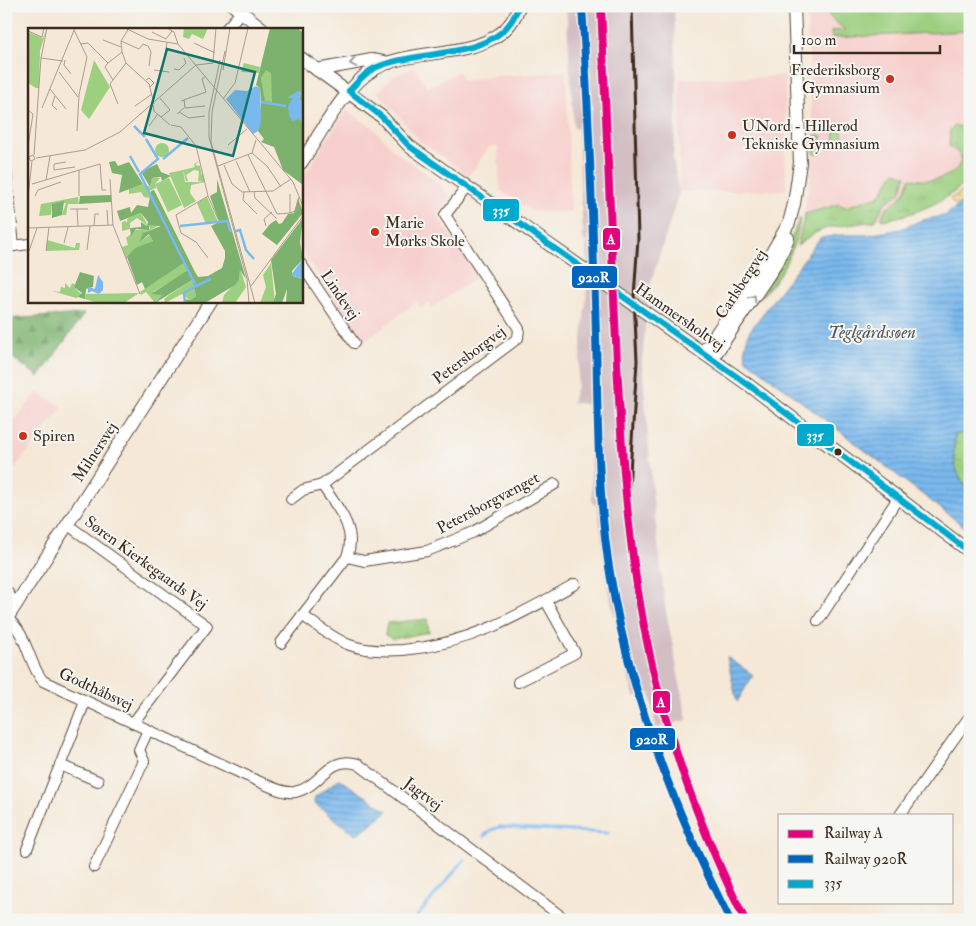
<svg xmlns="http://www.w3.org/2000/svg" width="976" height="926" viewBox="0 0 976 926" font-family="'IM FELL Double Pica',serif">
  <defs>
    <pattern id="grass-tufts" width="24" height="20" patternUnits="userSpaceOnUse" patternTransform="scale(1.25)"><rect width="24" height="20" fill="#9ccf80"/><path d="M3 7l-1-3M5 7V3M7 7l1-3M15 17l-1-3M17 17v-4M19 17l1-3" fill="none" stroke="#87b26e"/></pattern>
    <pattern id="forest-firs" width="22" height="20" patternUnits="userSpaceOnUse" patternTransform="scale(1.25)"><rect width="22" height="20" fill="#7db26e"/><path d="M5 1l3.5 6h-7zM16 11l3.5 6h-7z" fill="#68915a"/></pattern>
    <pattern id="wetland-marsh" width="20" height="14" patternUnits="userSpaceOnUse" patternTransform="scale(1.25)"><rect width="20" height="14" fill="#9ccf80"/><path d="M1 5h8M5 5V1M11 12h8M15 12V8" fill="none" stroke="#87b26e"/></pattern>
    <pattern id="sand-dots" width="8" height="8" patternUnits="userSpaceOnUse" patternTransform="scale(1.25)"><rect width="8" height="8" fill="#eeda9e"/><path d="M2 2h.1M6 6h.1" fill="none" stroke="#cdbb88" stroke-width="1.8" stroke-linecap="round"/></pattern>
    <pattern id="park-crowns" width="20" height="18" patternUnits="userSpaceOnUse" patternTransform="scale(1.25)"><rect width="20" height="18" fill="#9ccf80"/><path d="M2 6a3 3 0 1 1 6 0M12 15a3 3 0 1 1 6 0" fill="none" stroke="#87b26e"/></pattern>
    <pattern id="water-rules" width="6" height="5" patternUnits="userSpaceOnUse" patternTransform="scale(1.25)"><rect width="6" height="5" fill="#7ab9ee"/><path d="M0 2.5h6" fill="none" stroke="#6597c0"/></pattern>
  </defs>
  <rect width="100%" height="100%" fill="#f6f6f2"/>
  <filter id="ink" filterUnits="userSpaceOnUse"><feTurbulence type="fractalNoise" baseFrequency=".02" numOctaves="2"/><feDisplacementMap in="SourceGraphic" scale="10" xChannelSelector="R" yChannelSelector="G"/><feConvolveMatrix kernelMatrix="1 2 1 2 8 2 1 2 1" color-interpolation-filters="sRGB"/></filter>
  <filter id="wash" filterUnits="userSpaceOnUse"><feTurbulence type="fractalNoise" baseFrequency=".0096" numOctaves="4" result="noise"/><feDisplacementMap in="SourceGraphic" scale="20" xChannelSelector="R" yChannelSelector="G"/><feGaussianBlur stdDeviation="1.12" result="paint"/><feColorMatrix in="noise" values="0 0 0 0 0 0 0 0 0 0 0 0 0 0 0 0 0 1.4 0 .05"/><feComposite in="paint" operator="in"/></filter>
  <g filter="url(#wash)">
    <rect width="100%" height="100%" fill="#f5e8d7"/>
    <!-- built -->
    <g fill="#f7d0cd">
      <polygon points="807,6 970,6 970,179 961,187 935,204 915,212 864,223 801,231 811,171 813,170 813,152"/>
      <polygon points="415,68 428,87 459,71 463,81 496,76 566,72 571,213 531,211 500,190 498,147 489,147 469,176 421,142 378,92 394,76"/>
      <polygon points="785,76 786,190 679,192 680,79"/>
      <polygon points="346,110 371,126 397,153 441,185 449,197 436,215 478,276 432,308 429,303 421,308 416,302 363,343 301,249 301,180"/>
      <polygon points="37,392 63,407 6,479 6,424 12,416 16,419"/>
    </g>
    <!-- railway -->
    <polygon fill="#d2bec3" points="566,6 674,6 677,105 673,158 679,192 648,292 642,363 653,499 665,606 687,720 656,728 650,693 634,697 623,656 607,583 598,508 592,501 589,405 572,402 577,386 587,289 587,262 586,241 583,240 578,128 574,128"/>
    <!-- grass -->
    <g fill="url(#grass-tufts)" stroke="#6c7c4f">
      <polygon points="836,123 839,123 845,141 834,144"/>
      <path d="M970,123l-6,10v2l6,-2v46c-25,23 -55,36 -88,41 0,-16 15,-16 22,-27 3,-4 4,-11 6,-15 17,6 53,0 51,-23l-12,-9 1,-16 6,-5 1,2z"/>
      <polygon points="819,135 822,137 820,143 822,147 816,155 814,153 813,137"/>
      <polygon points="895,172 906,176 900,193 885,203 875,221 827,228 815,233 797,246 805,214 839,204 845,207 879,196"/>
      <path d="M800,217c-2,29 -20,61 -40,81l24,-41z"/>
    </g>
    <!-- forest -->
    <polygon fill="url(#forest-firs)" stroke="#5c6e46" points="84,314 39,377 6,353 6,319"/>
    <!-- wetland -->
    <path fill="url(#wetland-marsh)" stroke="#6c7c4f" d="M970,431v56h-4c-13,-19 -14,-29 -11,-52z"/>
    <!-- sand -->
    <polygon fill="url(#sand-dots)" stroke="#94825e" points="963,191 967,195 969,194 970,197 956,206 950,199"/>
    <!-- park -->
    <polygon fill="url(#park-crowns)" stroke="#6c7c4f" points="427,619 429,632 393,639 385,635 387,623"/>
    <!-- pitch -->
    <polygon fill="#9ccf80" stroke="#6c7c4f" points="824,6 970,6 970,31 832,38 831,31 845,30 831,18"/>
    <!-- water -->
    <g fill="url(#water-rules)" stroke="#5a7286">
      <path d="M970,197v234l-15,4c-3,23 -2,33 11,52h4v44l-224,-172 -1,-12 4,-15 71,-94 20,-3h28l33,-6 21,-9 23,-4z"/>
      <polygon points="727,657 753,675 737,702"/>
      <polygon points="339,779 388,811 356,835 314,803 315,797"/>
    </g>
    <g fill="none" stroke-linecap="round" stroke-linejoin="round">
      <!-- stream -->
      <g stroke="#7ab9ee" stroke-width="3">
        <polyline points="484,836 491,830 500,827 608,833"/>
        <polyline points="414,920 464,860"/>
      </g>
    </g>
  </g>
  <g filter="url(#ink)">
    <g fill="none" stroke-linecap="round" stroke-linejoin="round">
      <!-- minor casing -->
      <g stroke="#57463a" stroke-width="12">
        <g id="minor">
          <polyline points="226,29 241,12"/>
          <polyline points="6,168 14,246"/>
          <polyline points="6,247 29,244"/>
          <polyline points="301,264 354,343"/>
          <polyline points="291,499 303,490 322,485 518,338 519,329 445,215 467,187"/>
          <polyline points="68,525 207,626 133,723"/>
          <polyline points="347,557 364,561 427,551 474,532 555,484"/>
          <polyline points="6,590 16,606"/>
          <path d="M302,615c14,10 29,22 45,29 16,7 38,7 56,6 66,-6 115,-34 172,-66"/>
          <path d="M7,619c20,12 21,45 36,62l204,95"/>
          <polyline points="818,621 898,498"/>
          <path d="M281,643l66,-86c11,-28 -10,-50 -25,-72"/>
          <polyline points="518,682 575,653 546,601"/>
          <polyline points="60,765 98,781"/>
          <path d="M251,778c12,5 31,16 44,14 26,-5 33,-38 63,-28l208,156"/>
          <polyline points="900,815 970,716"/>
          <polyline points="27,849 85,702"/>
          <polyline points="94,867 144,761 139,750 148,730"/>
        </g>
      </g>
      <!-- tertiary casing -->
      <g stroke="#57463a" stroke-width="14">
        <g id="tertiary">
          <polyline points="234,6 263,29"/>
          <polyline points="301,58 382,117 409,146 750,386 970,552"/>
          <polyline points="317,70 372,60 389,63"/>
          <path d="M301,163c19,-28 43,-76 72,-93 42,-27 129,-5 146,-64"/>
          <polyline points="703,353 771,254 789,223 794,204 800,163 794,6"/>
          <polyline points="712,359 778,261 788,238"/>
          <polyline points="6,620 211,301"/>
        </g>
      </g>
      <!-- minor -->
      <use href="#minor" stroke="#fff" stroke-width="10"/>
      <!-- tertiary -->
      <use href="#tertiary" stroke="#fff" stroke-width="12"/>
      <!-- rail -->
      <polyline stroke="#3b2a1e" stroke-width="3" points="628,504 637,361 634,297 638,239 632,6"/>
      <!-- bus-1 casing -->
      <g stroke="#f6f6f2" stroke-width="10">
        <g id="bus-1">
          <polyline points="349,91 382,117 409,146 750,386 970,552"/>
          <path d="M349,91c8,-8 15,-18 26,-23 38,-18 109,-9 135,-45 4,-5 6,-11 9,-17"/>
        </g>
      </g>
      <!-- bus-1 -->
      <use href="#bus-1" stroke="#00a9ce" stroke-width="6"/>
      <!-- rail-1 casing -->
      <g stroke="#f6f6f2" stroke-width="11">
        <path id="rail-1" d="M601,6c5,105 9,210 14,314 5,113 11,225 35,336 20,92 53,179 95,264"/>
      </g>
      <!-- rail-2 casing -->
      <g stroke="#f6f6f2" stroke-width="11">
        <path id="rail-2" d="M582,6c7,110 11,220 14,329 2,82 1,164 15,244 20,120 64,233 119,341"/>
      </g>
      <!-- rail-1 -->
      <use href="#rail-1" stroke="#e5007d" stroke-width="8"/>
      <!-- rail-2 -->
      <use href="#rail-2" stroke="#0065bd" stroke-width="8"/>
    </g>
    <!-- one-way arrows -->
    <defs><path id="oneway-chevron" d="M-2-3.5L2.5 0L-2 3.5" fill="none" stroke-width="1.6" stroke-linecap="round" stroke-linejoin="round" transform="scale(1.25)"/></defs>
    <g stroke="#a79f9a">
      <use href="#oneway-chevron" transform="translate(353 63) rotate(170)"/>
      <use href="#oneway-chevron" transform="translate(753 298) rotate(-56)"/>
    </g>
  </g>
  <!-- markers -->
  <g fill="#c8321e" stroke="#f6f6f2" stroke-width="2">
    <circle cx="890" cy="79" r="5"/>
    <circle cx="732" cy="135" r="5"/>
    <circle cx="375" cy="232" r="5"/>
    <circle cx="23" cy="436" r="5"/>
  </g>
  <circle fill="#3b2a1e" stroke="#f6f6f2" stroke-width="2" cx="838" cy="452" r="4.5"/>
  <g text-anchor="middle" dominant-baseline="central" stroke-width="4" stroke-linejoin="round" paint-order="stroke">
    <!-- poi labels -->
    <g font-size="16" fill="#3b2a1e" stroke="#f6f6f2" text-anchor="start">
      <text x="880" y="70" text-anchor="end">Frederiksborg<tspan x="880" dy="18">Gymnasium</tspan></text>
      <text x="742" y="126">UNord - Hillerød<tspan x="742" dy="18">Tekniske Gymnasium</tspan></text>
      <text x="385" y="223">Marie<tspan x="385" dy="18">Mørks Skole</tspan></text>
      <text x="33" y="436">Spiren</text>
    </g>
    <!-- street labels -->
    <g font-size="16" fill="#3b2a1e" stroke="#f6f6f2">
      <text transform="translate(741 284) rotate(-57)">Carlsbergvej</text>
      <text transform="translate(340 295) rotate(56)">Lindevej</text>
      <text transform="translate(680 317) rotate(35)">Hammersholtvej</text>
      <text transform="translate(469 355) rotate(-37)">Petersborgvej</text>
      <text transform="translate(95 452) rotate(-57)">Milnersvej</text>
      <text transform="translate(488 503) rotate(-28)">Petersborgvænget</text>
      <text transform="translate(146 563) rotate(36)">Søren Kierkegaards Vej</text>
      <text transform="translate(96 689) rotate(25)">Godthåbsvej</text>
      <text transform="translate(423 794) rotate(37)">Jagtvej</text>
    </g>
    <!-- water labels -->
    <g font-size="18" font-style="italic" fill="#4e555c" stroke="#f6f6f2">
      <text x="872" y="332">Teglgårdssøen</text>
    </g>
  </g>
  <!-- overview -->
  <g transform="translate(28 28)">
    <rect width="275" height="275" fill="#f5e8d7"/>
    <path d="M19,0l-7,23 -1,37h-3l-8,-5v-51l15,6zM155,142l2,12h17v-11l3,11 -14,3 -1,8 6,8 -12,7 -15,-35zM124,150h8l-5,6 1,4 -7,3 1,7 -6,-1 -3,-5 -12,2v-5l14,-5 7,3zM50,169l1,7h-11l-2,11h-4l4,-12 -14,1 -1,11 -12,1 2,-12zM113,185l7,13 -11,-8 -7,5v6l-8,2v-9l4,-1v3l2,-6zM121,197h11l-16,8 -5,10 11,-9 3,7 -18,8 -9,10 -4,-12 6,-2 -2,-7 10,-8 14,-1zM156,235l4,8 -35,21 9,3 -7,8 -9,-11 -5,3 -1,-3zM243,235l4,40h-15l6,-16 -3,-12zM212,240l6,19 -11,16h-13l2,-8 15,-16zM164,252l4,16 -5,5 -9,-7 -17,9 -1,-4 5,-4zM37,255l5,5 2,-5 4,2 -2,2 8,8 -6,3 -24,-7 8,1 1,-5 4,1zM111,265l-15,10h-27l-12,-4 1,-5z" fill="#9ccf80"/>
    <path d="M242,0h28l5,5v71l-4,-5 2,-7 -12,5 4,1 -3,16 11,6 2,6v59l-20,-15 -9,-23 -13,-5 3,-3 -6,-8 3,-29 -1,-14 -4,-3zM87,133l3,5 11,-4 14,22 -24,9 3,-18 -10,-2 -3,-11zM129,136l4,8 10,4 -9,5 -1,-4 -9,1 -2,9 -9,-15zM189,151l29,100 -6,-9 -1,10 -4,5 -30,18h-19l-2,-4 7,1 5,-4 -4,-16 -37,23 7,-8 -10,-1 2,-2 34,-22 -4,-7 -39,26 -3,-7 -5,3 -10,-28 8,-9 18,-7 -4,-7 -10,9 4,-10 18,-7 -12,-1v5l-13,-1 -5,7 -1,-8 11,-1v-5l6,4 1,-4 -7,-9 -21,8 -3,-10 13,-4 1,6 6,-8 11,2 3,-16 3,-1 41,82 3,5 10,-1 14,-8 3,-10v-7l-14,-25 8,-4 -9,-26 7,-4zM83,167v7l-32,2 1,-8zM270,170l5,15 -26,32 -15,-11 8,-10 6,-4 3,4 3,-1 6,-9 6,-1zM36,173l-2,14 -10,3v-14zM275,190l-3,24 3,17 -11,12 1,5 10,3v24h-17l1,-14 -5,14h-9l3,-9 -5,-34zM52,244l14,4 -1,11 -7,2 -1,10 -7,-2 4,-4 -8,-6z" fill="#7db26e"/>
    <path d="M238,42l5,3 1,29 -7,-1 -1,-5 -3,-18z" fill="#9ccf80"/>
    <path d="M156,0h24l-5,11 -11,-5 -3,5 -6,-2z" fill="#9ccf80"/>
    <path d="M66,32l16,27 -21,32 -8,-9zM19,212l28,8 1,-5h4l-1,7 -33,1z" fill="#9ccf80"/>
    <path d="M179,169l11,25 -12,2 -9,-21z" fill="#9ccf80"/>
    <path d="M216,35l16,4 -1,6 -18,-1zM127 122a7 7 0 1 1 14 0a7 7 0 1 1-14 0ZM171,133l-4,4 5,1 3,16 -5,-1 1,-10 -5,-1 -8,5 2,6h-2l-3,-11 12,-3 -1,-3zM141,150l13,27 -14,7 -13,-28z" fill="#9ccf80"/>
    <path d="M228,58l4,2 1,34 -3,9 -5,3 -27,-35 9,-9 12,1zM270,63l3,1 -2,7 4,5v22l-3,-7 -8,2 -3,-6 -1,-9 5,-8h-6zM275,231v20l-12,-4zM70,247l5,7v8l-4,4 -7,-3 -4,2v-6l7,2z" fill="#7ab9ee"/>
    <path fill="none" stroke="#7ab9ee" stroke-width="2.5" d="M233,74l25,4M106,98l11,11M118,111l12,20 -18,15 56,112 15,-7M102,128l9,16M135,131l25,-21M152,198l47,-5 4,11M208,203l4,-1 6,20 8,9M157,275l-1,-10 12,-7"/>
    <path fill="none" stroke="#ab9c8d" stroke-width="1" d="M97,0l23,11 30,5M101,0l-8,13 1,11 4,11 23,21 5,20M139,0l7,4 4,12 115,138 10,24M46,2l13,27 -8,38 -2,36M0,3l14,6 2,-9M124,4l14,7 6,-8M75,12l18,7M93,13l18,8 4,-5 5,2 3,6 -2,14M166,15l21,10M53,16l7,-1 20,20 14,-11M197,23l-13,61 -1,30 44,161M13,30l22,3M37,32l-1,5 7,9M192,32l-11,52v25l38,142 2,24M80,35l-3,4 8,13M146,41l5,1 7,-7 -2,-5M126,42l15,2M195,42l7,-42M134,43l5,-28M31,44l19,25M118,52l3,-2 5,5 -4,4M22,61l16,20M27,68l-3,9 5,5M132,70l10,12 -9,7M195,71l12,-16 13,-55M153,73l25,-9 -4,-13 3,-2M90,76l-8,-20 16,-21M125,77l1,6 16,14M107,78l17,-12M14,80l33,-80M157,80l20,-2M0,82l5,4 -5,32M151,84l10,6 16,-2M149,86l8,-7 -1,-7M143,97l10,2 15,19 12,50 10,23M121,98l9,-12M200,117l19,-16M224,125l15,13 14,21M6,127l7,-97 6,-30M220,127l29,59 13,-1v-19M0,128l3,5 4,-2 -2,-4 -4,2M8,130l49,-8 35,-18 76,-67 17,-2 3,-35M208,133l14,31M38,134l-12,2v6l21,-3M196,137l8,19 10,8 31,-1 18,-12M190,138l34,-13 4,-13M51,142v26M82,151l3,46 27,69M18,152l4,-24M4,156l68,-20 2,26h4M216,164l-1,8 14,14M226,164l1,6 22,21M7,168l3,-6 23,-8M180,168l-32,19 5,18 15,9 12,16M0,169l4,-36M42,181h18M49,181l1,17M79,182l1,15M262,185l5,-2 4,-14M66,198l1,-12h4M238,198l-2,-7 8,-7M0,200l85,-3M36,215l4,-16M59,222l3,-24M1,223l8,-23M18,223l3,-24M223,258l52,-70"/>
    <path fill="#0f766e" fill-opacity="0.15" stroke="#0f766e" stroke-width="2.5" d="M139,21l88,23 -22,84 -89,-23z"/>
    <rect width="275" height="275" fill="none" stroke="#3b2a1e" stroke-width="2.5"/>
  </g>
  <g stroke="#f6f6f2" stroke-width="2">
    <rect x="482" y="198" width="38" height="24" rx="5" fill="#00a9ce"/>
    <rect x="602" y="227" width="19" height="24" rx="5" fill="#e5007d"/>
    <rect x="571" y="265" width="47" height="24" rx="5" fill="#0065bd"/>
    <rect x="796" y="423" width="39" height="24" rx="5" fill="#00a9ce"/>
    <rect x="652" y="690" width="19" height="24" rx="5" fill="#e5007d"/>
    <rect x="629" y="727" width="47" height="24" rx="5" fill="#0065bd"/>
  </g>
  <g font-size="14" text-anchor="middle" font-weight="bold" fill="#fff">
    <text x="501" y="215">335</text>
    <text x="611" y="244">A</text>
    <text x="594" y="282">920R</text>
    <text x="815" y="440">335</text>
    <text x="661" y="707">A</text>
    <text x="652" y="744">920R</text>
  </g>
  <!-- margin -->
  <rect width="976" height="926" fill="none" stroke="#f6f6f2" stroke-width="25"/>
  <!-- legend -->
  <rect x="778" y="814" width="175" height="90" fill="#f6f6f2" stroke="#aba49d"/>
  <rect x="788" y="830" width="25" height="8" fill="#e5007d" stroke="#aba49d"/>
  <text x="824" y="838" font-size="15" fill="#3b2a1e">Railway A</text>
  <rect x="788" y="855" width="25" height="8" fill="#0065bd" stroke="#aba49d"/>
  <text x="824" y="864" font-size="15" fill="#3b2a1e">Railway 920R</text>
  <rect x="788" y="880" width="25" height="8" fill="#00a9ce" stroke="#aba49d"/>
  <text x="824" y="888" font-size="15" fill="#3b2a1e">335</text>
  <!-- scale -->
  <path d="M794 45v8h146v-8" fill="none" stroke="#3b2a1e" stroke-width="2.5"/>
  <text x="801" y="45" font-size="15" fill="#3b2a1e" stroke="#f6f6f2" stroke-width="4" paint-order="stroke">100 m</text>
</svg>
